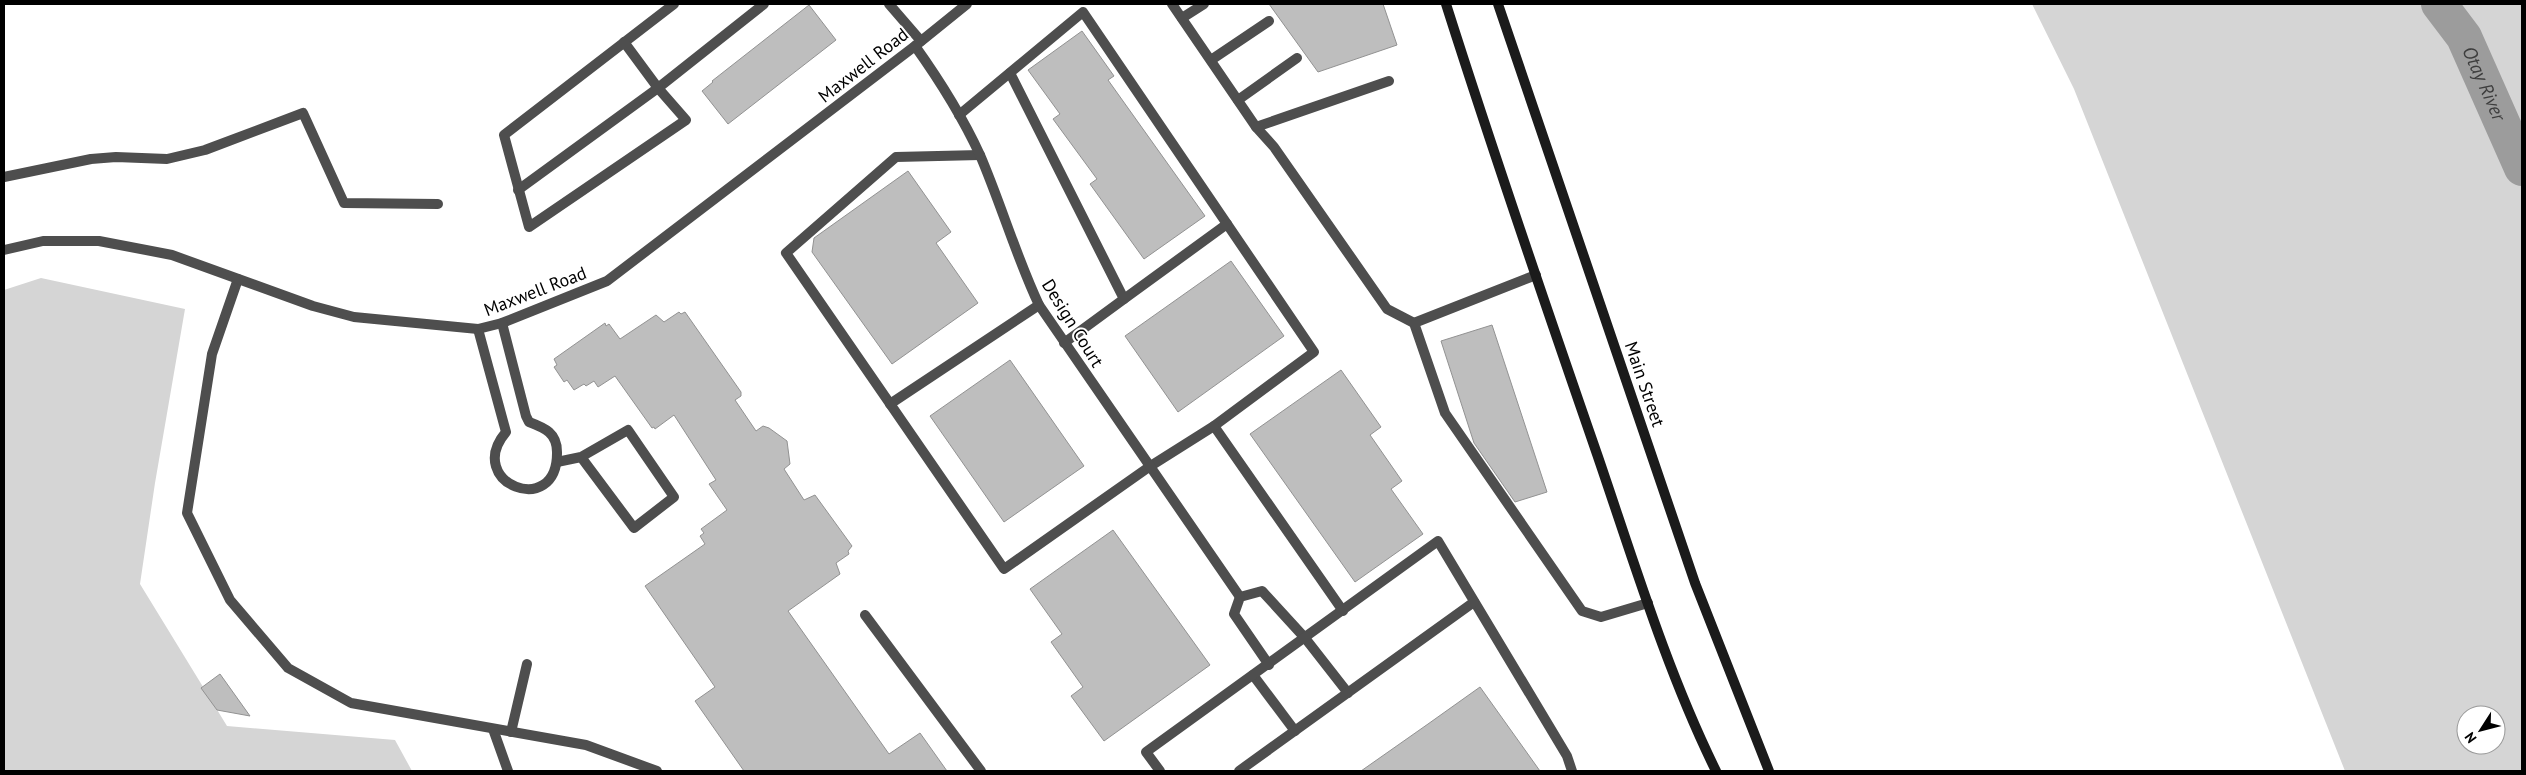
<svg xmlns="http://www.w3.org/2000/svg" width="2526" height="775" viewBox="0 0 2526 775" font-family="'PT Sans',sans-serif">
  <rect width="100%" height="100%" fill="#fff"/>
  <!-- green -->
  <g fill="#d5d5d5" fill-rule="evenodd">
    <path d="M2032,4h490v767h-177l-271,-682zM2466,715h30v30h-30z"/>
    <polygon points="41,278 185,309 155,483 140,584 227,726 395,740 412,771 4,771 4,290"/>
  </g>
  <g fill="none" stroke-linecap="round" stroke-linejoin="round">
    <!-- river -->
    <path stroke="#9c9c9c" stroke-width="36" id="s1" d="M2439,4l25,33 58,131"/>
  </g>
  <!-- building -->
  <g fill="#bebebe" stroke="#929292">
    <polygon points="1269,4 1383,4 1397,45 1318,72"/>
    <polygon points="809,5 836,40 728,124 702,91 713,82 712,81"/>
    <polygon points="1082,31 1114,76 1108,80 1205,216 1144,259 1090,184 1097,179 1053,119 1060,114 1028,70"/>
    <polygon points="908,171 951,232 936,243 978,303 892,364 812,252 814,238"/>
    <polygon points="1231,261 1284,336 1178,412 1125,336"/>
    <polygon points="679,312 681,314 685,312 741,392 741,396 735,400 756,431 763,426 769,428 787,441 790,464 784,469 804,500 815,495 852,546 848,551 849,554 836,563 840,574 788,611 889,754 920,733 947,771 744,771 695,701 715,687 645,586 705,544 700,536 704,533 701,529 727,510 709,484 716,480 674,415 655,429 654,427 652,428 615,376 598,387 594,381 586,386 584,384 574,390 567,380 564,382 554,367 557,365 554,359 605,323 606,326 609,324 620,339 656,315 664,322"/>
    <polygon points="1492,325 1547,492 1515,502 1474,443 1441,341"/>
    <polygon points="1010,360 1084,466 1004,522 930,416"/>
    <polygon points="1341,370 1381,427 1370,435 1402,481 1391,489 1423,534 1355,582 1250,434"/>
    <polygon points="1113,530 1210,665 1104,741 1071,696 1083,687 1051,642 1062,634 1030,589"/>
    <polygon points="220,674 250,716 217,710 201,688"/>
    <polygon points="1480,687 1540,771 1361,771 1428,724"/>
  </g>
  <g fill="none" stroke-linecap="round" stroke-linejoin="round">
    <!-- service -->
    <g stroke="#4e4e4e" stroke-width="10">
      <polyline points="674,4 504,135 529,227 686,120 658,88 764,4"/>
      <polyline points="889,4 921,41"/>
      <polyline points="1172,4 1256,127 1389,81"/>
      <polyline points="1182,18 1204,4"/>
      <polyline points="1211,60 1269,21"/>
      <polyline points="1010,73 1124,299 1064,343"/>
      <polyline points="1238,100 1297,58"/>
      <polyline points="959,115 1083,12 1314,352 1214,426 1343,611"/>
      <polyline points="1256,127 1274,147 1387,309 1414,323"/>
      <polyline points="980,155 896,157 786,253 1004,569 1149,467 1214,426"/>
      <polyline points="4,177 91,159 116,157 167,159 205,150 303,113 344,203 438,204"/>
      <polyline points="518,190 658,88 624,42"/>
      <polyline points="1536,275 1414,323 1445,413 1582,611 1601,617 1648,603"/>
      <polyline points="238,279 212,354 187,513 230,600 288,668 351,703 586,745 657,771"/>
      <polyline points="1124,299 1227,224"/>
      <polyline points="890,404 1039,305"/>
      <polyline points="557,462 581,457 628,430 674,497 634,528 581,457"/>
      <polyline points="865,615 981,771"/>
      <polyline points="1269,665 1234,614 1240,597 1262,591 1305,638 1348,693"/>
      <polyline points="1253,675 1295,731"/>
      <polyline points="493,729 508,771"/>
      <polyline points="511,732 527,664"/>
      <polyline points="1160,771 1146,752 1438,541 1567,756 1572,771"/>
      <polyline points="1239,771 1474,602"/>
    </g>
    <!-- minor -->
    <g stroke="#4e4e4e" stroke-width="10">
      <path d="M915,46c25,35 47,70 65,109 21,49 36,101 59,150l201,292"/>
      <polyline points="4,250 43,241 99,241 172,255 313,306 354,317 478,329 502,323 607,281 915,46 967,4"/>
      <path d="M478,329l28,103c-43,51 52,88 51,20 0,-19 -12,-24 -28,-30l-3,-6 -24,-93"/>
    </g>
    <!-- secondary -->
    <g stroke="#1b1b1b" stroke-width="10">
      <path d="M1446,4c48,151 99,300 151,450 36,105 70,218 119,317"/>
      <polyline points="1498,4 1695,583 1769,771"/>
    </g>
  </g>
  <g text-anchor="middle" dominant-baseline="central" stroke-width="4" stroke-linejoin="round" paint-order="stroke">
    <!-- street labels -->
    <g font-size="18" fill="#000" stroke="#fff">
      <text transform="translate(863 65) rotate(-38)">Maxwell Road</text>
      <text transform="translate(535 291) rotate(-21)">Maxwell Road</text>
      <text transform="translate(1073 323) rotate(58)">Design Court</text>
      <text transform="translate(1645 384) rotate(71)">Main Street</text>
    </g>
    <!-- water labels -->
    <g font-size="19" font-style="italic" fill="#3d3d3d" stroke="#fff">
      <text stroke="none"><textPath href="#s1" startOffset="92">Otay River</textPath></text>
    </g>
  </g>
  <!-- border -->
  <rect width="2526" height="775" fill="none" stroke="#000000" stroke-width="10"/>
  <!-- north arrow -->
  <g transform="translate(2481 730) rotate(234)"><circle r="24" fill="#ffffff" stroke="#999999"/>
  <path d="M0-4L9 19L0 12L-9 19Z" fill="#000000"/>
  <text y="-8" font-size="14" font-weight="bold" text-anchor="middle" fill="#000000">N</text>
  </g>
</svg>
